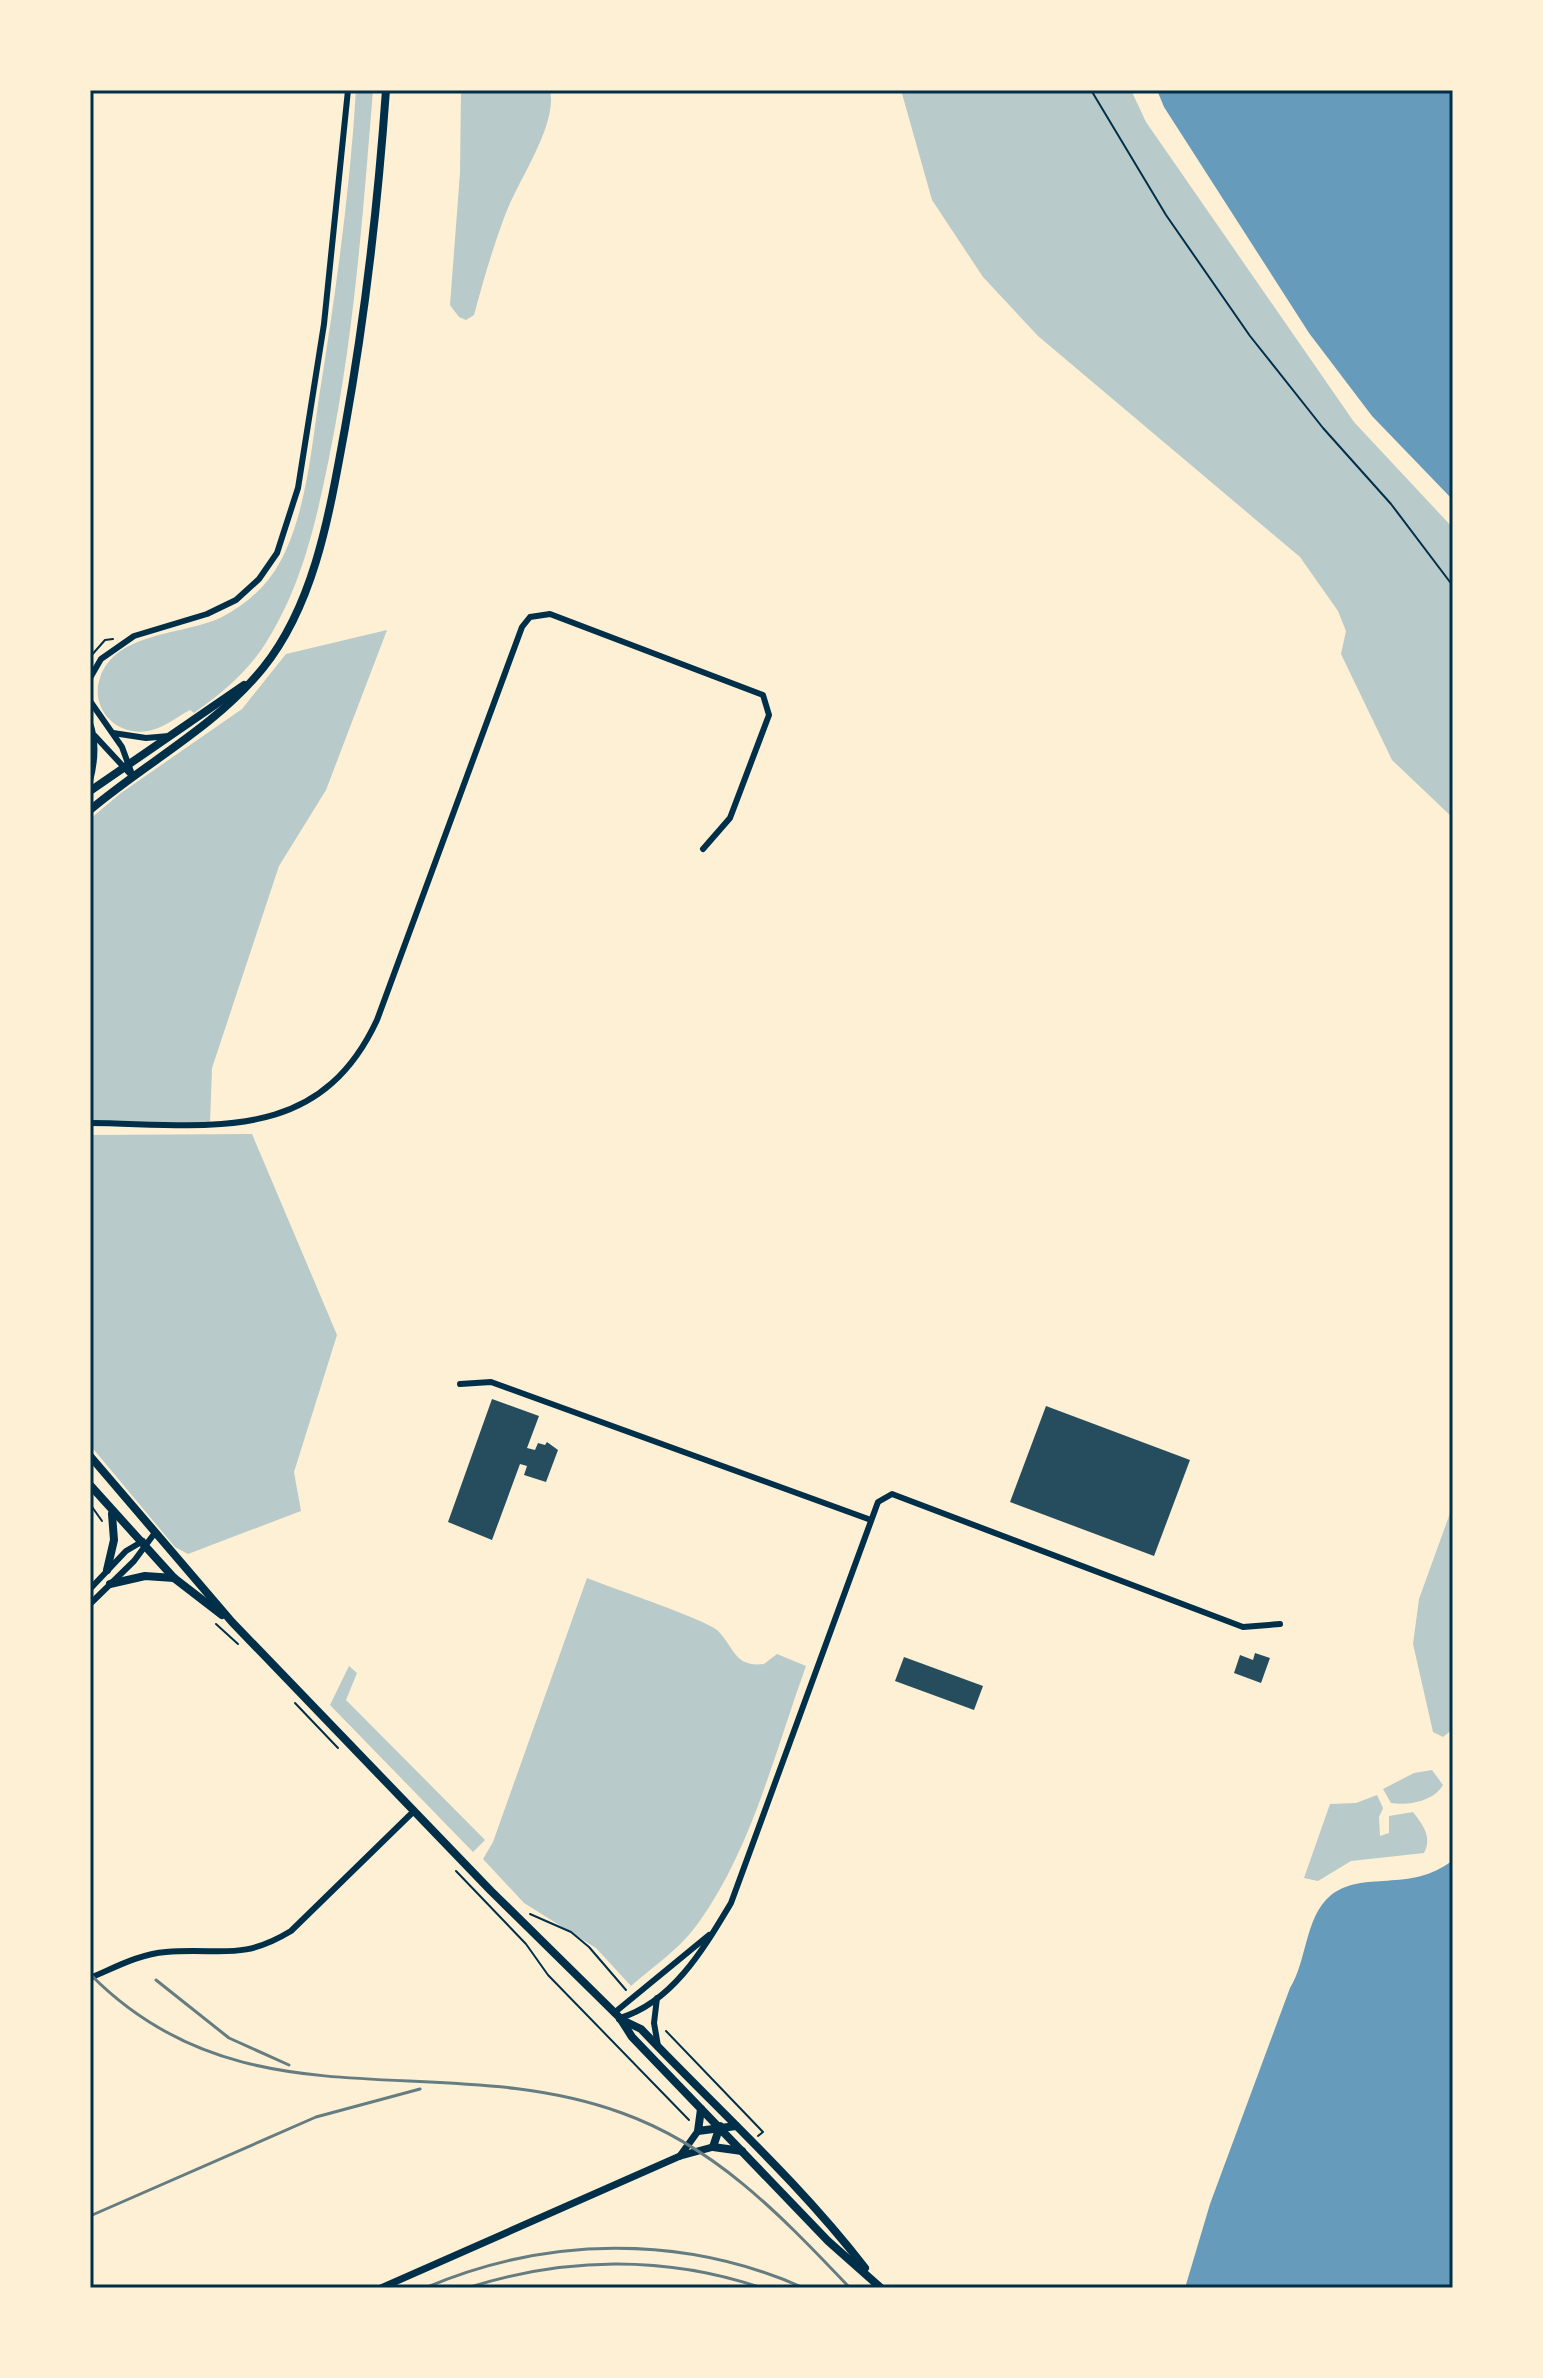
<svg xmlns="http://www.w3.org/2000/svg" width="1543" height="2378" viewBox="0 0 1543 2378" font-family="'Noto Sans',sans-serif">
  <rect width="100%" height="100%" fill="#fdf0d5"/>
  <!-- green -->
  <g fill="#b9caca">
    <path d="M356,90h17c-10,124 -19,246 -44,368 -13,64 -27,127 -62,183 -18,30 -45,52 -73,72l-4,-3c-12,6 -25,17 -38,20 -32,9 -63,-19 -52,-52 15,-46 83,-43 120,-60 16,-8 31,-19 43,-32 42,-45 48,-137 57,-195 16,-100 30,-201 36,-301z"/>
    <path d="M461,90h89c8,36 -34,93 -46,128 -12,32 -21,64 -30,97l-8,5 -7,-3 -9,-12 10,-132z"/>
    <polygon points="901,90 1131,90 1146,122 1354,422 1453,528 1453,818 1392,760 1341,654 1346,631 1338,611 1300,557 1038,336 983,277 932,200"/>
    <polygon points="387,630 326,790 279,866 212,1068 210,1124 90,1123 90,819 121,793 242,709 286,654"/>
    <polygon points="252,1134 337,1335 294,1472 301,1511 188,1554 175,1547 90,1445 90,1135"/>
    <polygon points="1453,1505 1453,1729 1443,1737 1433,1732 1413,1644 1419,1599"/>
    <path d="M587,1578c24,10 115,40 130,52 17,16 17,38 47,34l13,-10 29,12c-31,85 -54,182 -107,256 -17,25 -45,44 -68,64l-35,-38 -72,-45 -41,-44 10,-17z"/>
    <polygon points="349,1666 357,1673 346,1700 485,1840 473,1852 330,1705"/>
    <path d="M1432,1770l11,15c-9,16 -35,21 -52,18l-8,-14 31,-16z"/>
    <path d="M1377,1795l6,13 -4,9 1,19 9,-3v-17l24,-4c9,12 20,25 11,41l-73,8 -33,20 -14,-3 26,-74 26,-1z"/>
  </g>
  <!-- water -->
  <g fill="#669bbc">
    <polygon points="1157,90 1453,90 1453,500 1372,416 1309,333 1164,107"/>
    <path d="M1453,1860v428h-268l25,-84 80,-216c17,-27 15,-71 40,-92 33,-27 80,-2 123,-36z"/>
  </g>
  <!-- building -->
  <g fill="#264d5e">
    <polygon points="492,1399 539,1416 527,1448 535,1450 538,1443 545,1445 547,1442 558,1450 546,1482 524,1475 527,1466 520,1464 492,1540 448,1522"/>
    <polygon points="1046,1406 1190,1460 1154,1556 1010,1502"/>
    <polygon points="1255,1653 1270,1658 1261,1683 1234,1673 1240,1655 1253,1660"/>
    <polygon points="904,1657 983,1686 974,1710 895,1681"/>
  </g>
  <g fill="none" stroke-linecap="round" stroke-linejoin="round">
    <!-- path -->
    <g stroke="#003049" stroke-width="2">
      <polyline points="1091,90 1166,215 1250,336 1323,428 1391,504 1453,586"/>
      <polyline points="90,657 105,640 113,639"/>
      <polyline points="90,1504 102,1521"/>
      <polyline points="216,1624 238,1644"/>
      <polyline points="295,1703 338,1748"/>
      <polyline points="456,1871 526,1944 548,1975 689,2120"/>
      <polyline points="530,1914 571,1932 589,1947 626,1990"/>
      <polyline points="666,2031 763,2132 758,2136"/>
    </g>
    <!-- minor -->
    <g stroke="#003049" stroke-width="6">
      <polyline points="90,678 101,659 134,636 207,614 236,600 259,579 277,553 298,488 324,324 348,90"/>
      <polyline points="90,701 122,747 133,777"/>
      <path d="M90,723c7,19 5,39 0,58"/>
      <polyline points="113,733 146,738 169,736"/>
      <polyline points="95,736 133,777"/>
      <path d="M90,1123c118,1 228,24 287,-103l145,-393 8,-10 20,-3 213,81 6,20 -39,103 -27,31"/>
      <polyline points="460,1384 491,1382 871,1520"/>
      <polyline points="90,1589 126,1551 143,1541"/>
      <polyline points="90,1604 134,1561 154,1534"/>
      <path d="M90,1978c24,-10 49,-24 76,-26 53,-5 74,10 125,-21l123,-120"/>
      <polyline points="657,1998 654,2023 658,2046"/>
      <polyline points="614,2013 709,1935"/>
      <path d="M620,2018c53,-16 84,-70 111,-115l147,-401 14,-8 351,133 37,-3"/>
    </g>
    <!-- tertiary -->
    <g stroke="#003049" stroke-width="7">
      <polyline points="680,2156 698,2131"/>
      <polyline points="381,2288 680,2156 713,2147"/>
    </g>
    <!-- secondary -->
    <g stroke="#003049" stroke-width="8">
      <polyline points="90,791 244,685"/>
      <path d="M90,810c58,-49 124,-82 173,-142 53,-66 67,-159 82,-240 20,-111 33,-225 41,-338"/>
      <polyline points="90,1456 232,1622 491,1891 620,2018 632,2037 828,2241 881,2288"/>
      <polyline points="90,1485 174,1578 222,1615"/>
      <polyline points="107,1570 114,1540 112,1514"/>
      <polyline points="110,1584 145,1576 174,1578"/>
      <path d="M620,2019l21,10c75,79 157,152 224,239"/>
      <polyline points="701,2109 698,2131 736,2126"/>
      <polyline points="720,2126 713,2147 742,2151"/>
    </g>
    <!-- rail -->
    <g stroke="#657d81" stroke-width="3">
      <path d="M90,1974c155,158 349,72 532,139 95,34 160,104 228,175"/>
      <polyline points="156,1980 229,2038 289,2065"/>
      <polyline points="90,2216 316,2117 420,2089"/>
      <path d="M425,2288c121,-52 258,-54 379,0"/>
      <path d="M467,2288c97,-31 198,-33 295,0"/>
    </g>
  </g>
  <!-- border -->
  <rect width="1543" height="2378" fill="none" stroke="#fdf0d5" stroke-width="184"/>
  <rect x="92" y="92" width="1359" height="2194" fill="none" stroke="#003049" stroke-width="3"/>
</svg>
